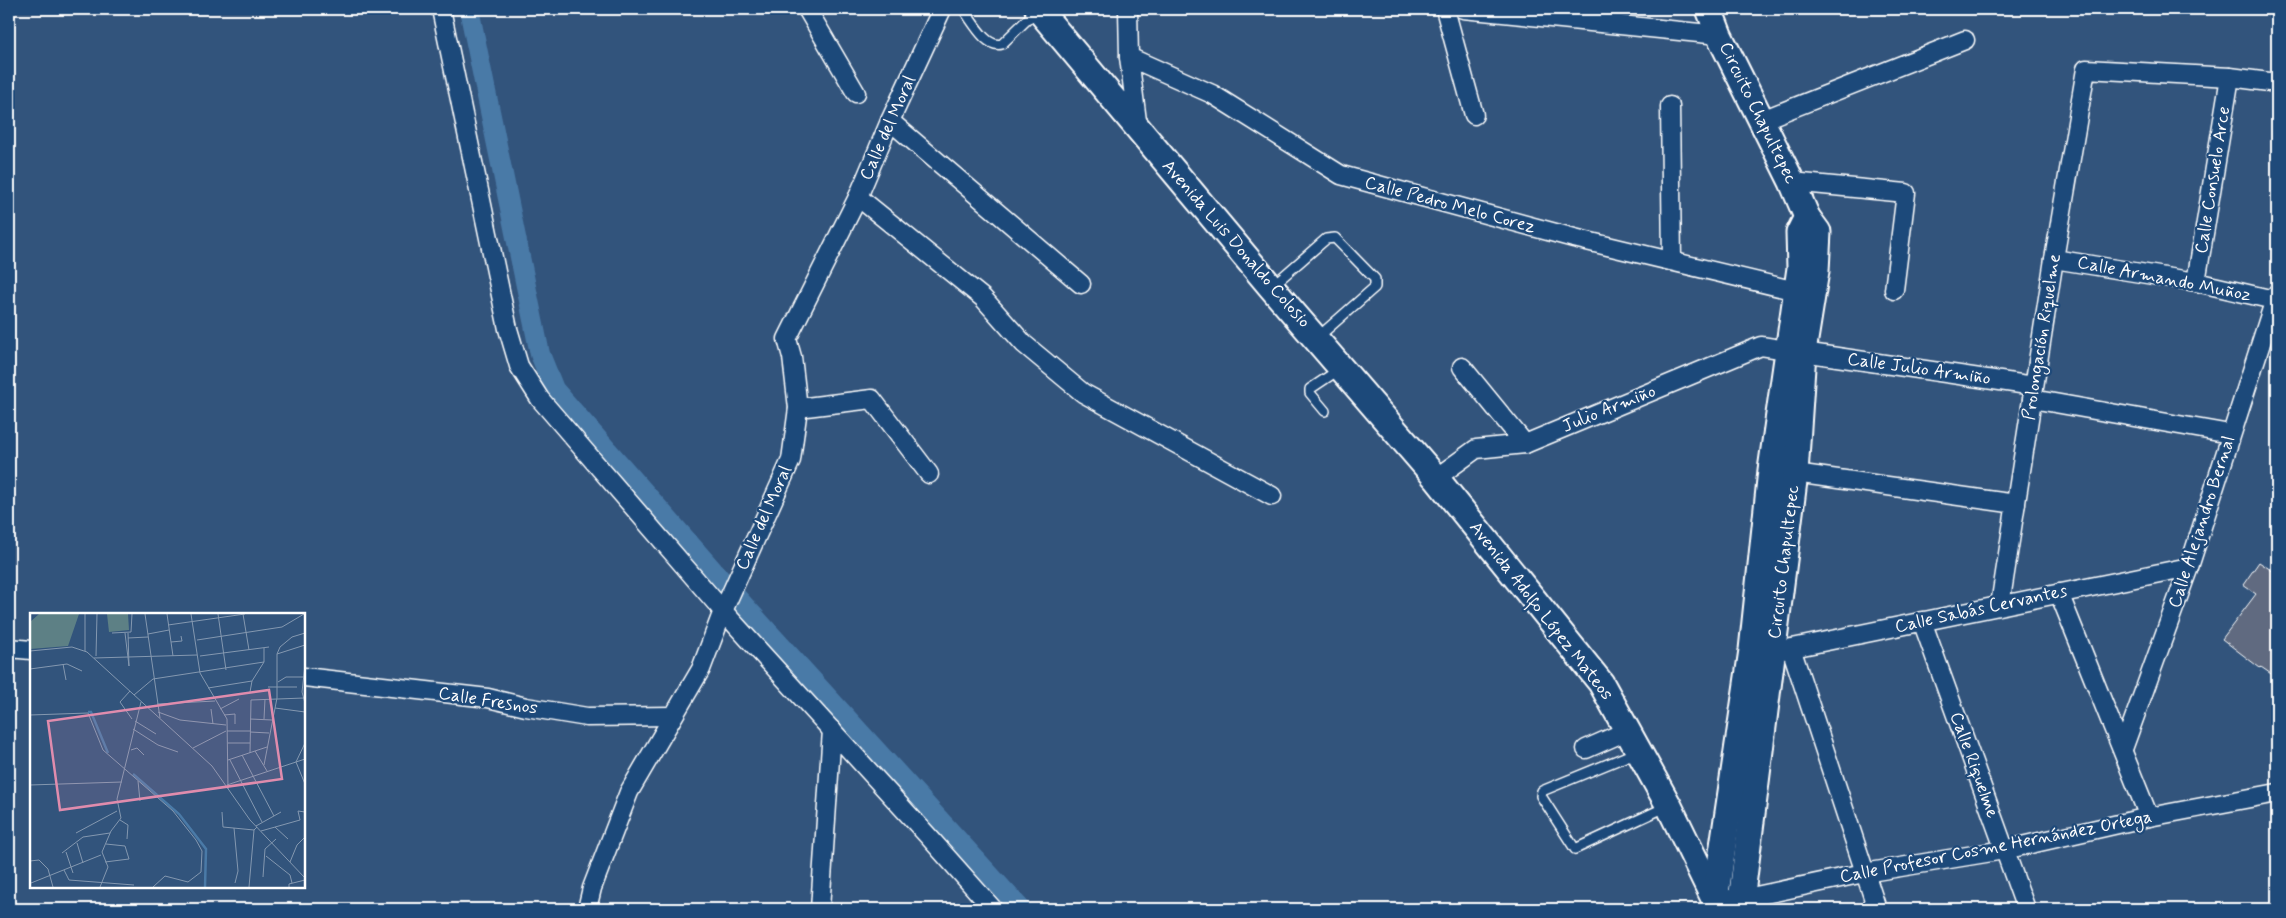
<svg xmlns="http://www.w3.org/2000/svg" width="2286" height="918" viewBox="0 0 2286 918" font-family="Mynerve,sans-serif">
  <rect width="100%" height="100%" fill="#32547c"/>
  <filter id="ink" filterUnits="userSpaceOnUse"><feTurbulence type="fractalNoise" baseFrequency=".02" numOctaves="2"/><feDisplacementMap in="SourceGraphic" scale="10" xChannelSelector="R" yChannelSelector="G"/><feConvolveMatrix kernelMatrix="1 2 1 2 8 2 1 2 1" color-interpolation-filters="sRGB"/></filter>
  <g filter="url(#ink)">
    <g fill="none" stroke-linecap="round" stroke-linejoin="round">
      <!-- canal -->
      <polyline stroke="#4a7aa7" stroke-width="20" points="469,9 540,354 554,389 733,593 1021,909"/>
    </g>
    <!-- building -->
    <polygon fill="#606b80" stroke="#fff" points="2259,562 2277,574 2277,678 2261,667 2260,668 2222,639 2256,594 2243,585"/>
    <g fill="none" stroke-linecap="round" stroke-linejoin="round">
      <!-- service casing -->
      <g stroke="#fff" stroke-width="12">
        <g id="service">
          <path d="M963,9c9,11 23,40 39,35l35,-34"/>
          <polyline points="1271,287 1326,239 1335,238 1375,279 1375,287 1317,338"/>
          <polyline points="1325,411 1310,393 1310,389 1340,369"/>
          <polyline points="1637,752 1542,791 1541,796 1575,849 1668,806"/>
        </g>
      </g>
      <!-- minor casing -->
      <g stroke="#fff" stroke-width="21">
        <g id="minor">
          <polyline points="441,9 508,329 519,366 540,399 723,611 929,837 993,909"/>
          <polyline points="807,9 856,93"/>
          <polyline points="1128,9 1129,57 1138,129"/>
          <polyline points="1445,9 1474,115"/>
          <polyline points="1463,9 1719,35"/>
          <polyline points="1129,57 1212,94 1341,175 1574,238 1796,291"/>
          <polyline points="1670,106 1672,261"/>
          <polyline points="1762,120 1965,40"/>
          <polyline points="890,121 1081,284"/>
          <polyline points="1792,182 1906,193 1894,290"/>
          <polyline points="858,197 983,298 1024,344 1083,393 1272,496"/>
          <polyline points="2054,259 2196,282 2274,300"/>
          <polyline points="2196,282 2230,77"/>
          <polyline points="1803,352 2034,386"/>
          <polyline points="1462,367 1525,444"/>
          <polyline points="2032,399 2230,434"/>
          <polyline points="798,408 872,399 929,474"/>
          <polyline points="1795,473 2016,504"/>
          <polyline points="1436,478 1476,449 1525,444 1761,346 1787,350"/>
          <polyline points="2059,593 2149,817"/>
          <polyline points="2000,605 2054,259 2086,69 2230,77 2277,83"/>
          <polyline points="1922,621 2026,909"/>
          <polyline points="9,648 31,650"/>
          <polyline points="1791,648 1877,909"/>
          <polyline points="1773,652 2189,567"/>
          <polyline points="304,677 488,698 526,707 587,717 673,716"/>
          <polyline points="1586,749 1629,730"/>
          <polyline points="2123,749 2189,567 2277,293"/>
          <polyline points="1730,899 1742,899 1864,873 2004,850 2149,817 2277,793"/>
          <polyline points="587,909 592,888 629,792 701,669 723,611 791,460 798,408 792,357 787,339 858,197 890,121 942,9"/>
          <polyline points="820,909 832,730"/>
        </g>
      </g>
      <!-- secondary casing -->
      <g stroke="#fff" stroke-width="29">
        <g id="secondary">
          <polyline points="1038,9 1271,287 1436,478 1601,683 1669,806 1719,909"/>
          <polyline points="1709,9 1719,35 1792,182 1807,217 1818,232 1816,271 1803,352 1795,473 1740,909"/>
          <polyline points="1715,900 1752,650 1771,470 1800,268 1799,233 1807,217"/>
        </g>
      </g>
      <!-- service -->
      <use href="#service" stroke="#1f4a7a" stroke-width="9"/>
      <!-- minor -->
      <use href="#minor" stroke="#1f4a7a" stroke-width="18"/>
      <!-- secondary -->
      <use href="#secondary" stroke="#1f4a7a" stroke-width="25"/>
    </g>
  </g>
  <g text-anchor="middle" dominant-baseline="central" stroke-width="4.5" stroke-linejoin="round" paint-order="stroke">
    <!-- street labels -->
    <g font-size="18" fill="#fff" stroke="#1f4a7a">
      <text transform="translate(1758 113) rotate(64)">Circuito Chapultepec</text>
      <text transform="translate(888 128) rotate(-66)">Calle del Moral</text>
      <text transform="translate(2213 180) rotate(-81)">Calle Consuelo Arce</text>
      <text transform="translate(1450 205) rotate(15)">Calle Pedro Melo Corez</text>
      <text transform="translate(1236 244) rotate(49)">Avenida Luis Donaldo Colosio</text>
      <text transform="translate(2164 279) rotate(11)">Calle Armando Muñoz</text>
      <text transform="translate(2042 337) rotate(-81)">Prolongación Riquelme</text>
      <text transform="translate(1919 369) rotate(8)">Calle Julio Armiño</text>
      <text transform="translate(1609 409) rotate(-22)">Julio Armiño</text>
      <text transform="translate(764 518) rotate(-66)">Calle del Moral</text>
      <text transform="translate(2202 522) rotate(-72)">Calle Alejandro Bernal</text>
      <text transform="translate(1784 562) rotate(-83)">Circuito Chapultepec</text>
      <text transform="translate(1981 609) rotate(-12)">Calle Sabás Cervantes</text>
      <text transform="translate(1541 611) rotate(52)">Avenida Adolfo López Mateos</text>
      <text transform="translate(488 701) rotate(9)">Calle Fresnos</text>
      <text transform="translate(1974 765) rotate(70)">Calle Riquelme</text>
      <text transform="translate(1996 847) rotate(-11)">Calle Profesor Cosme Hernández Ortega</text>
    </g>
  </g>
  <!-- overview -->
  <g transform="translate(30 613)">
    <rect width="275" height="275" fill="#32547c"/>
    <path d="M9,1h40l-11,32 -38,3v-27z" fill="#5d8085"/>
    <path d="M77,1h21l1,16 -20,2z" fill="#5d8085"/>
    <path fill="none" stroke="#4a7aa7" stroke-width="2.5" d="M58,99h3l17,41M103,161l46,40 27,35 -1,38"/>
    <path fill="none" stroke="#8498b0" stroke-width="1" d="M115,1l15,104M137,1l6,42M161,1l9,59 27,46 1,70M188,1l8,56M213,1l6,36M138,12l77,-11M82,20l19,-1 1,-18M95,20l4,33 -1,-33M118,21l21,-4M98,25l20,-1M167,27l85,-13 22,-13M141,29l11,-1 -1,-5M0,38l42,-4 15,5 125,114 38,54 55,58M55,38v-37M247,41l3,-7 12,-10 13,-4M66,43l1,-42M170,43l69,-9M64,45l103,-3M33,51l3,16M275,52l-3,27 3,11M0,56l37,-5 15,7M248,69l8,-5h18M238,74h29M178,75l44,-7M100,78l-10,11 12,17M220,79l2,-11 12,-19v-14M104,82l19,-16 111,-17M127,91l58,-3M245,95l30,4M181,96l2,15M190,96l19,-10M128,99l22,8 46,5M0,102l58,-2 15,37 70,61 23,29 6,11 -1,21 -13,10 -23,-6 -12,11M194,102l11,-1v10M220,106l22,1M234,106l1,-20M105,108l21,13M103,116l25,16 20,7M197,118h23M220,119l19,1M198,130h22M275,130l-9,19 9,22M163,135l33,-17M101,137l6,-2 7,7M225,138l12,20M220,140l1,-53 53,-2M212,142l32,61M198,147l39,-13M200,147l32,62M234,152l13,-67v-44l28,-9M108,168l2,20M0,172l92,-3M197,172l78,-26M192,199l1,15 31,3M90,207l8,5 -1,14M270,207l-2,-9 7,1M226,213l25,-14M245,214l13,12M204,215l4,43 -3,12M231,218l39,-11M46,220l41,-22M47,230l6,20M36,239l7,21M32,240l21,-16 27,-4M236,243l24,19 2,8M0,248l9,-1 9,9 5,18M75,249l24,-3 -4,-13 -19,-2M260,249l7,-17 8,-8M34,257l5,10 65,5M233,264l2,-28 11,-10M1,270l70,-28M70,274l8,-20 -6,-15 9,-21 10,-13 -4,-19 24,-97M219,274l5,-57 3,-3M259,274v-3l16,-4"/>
    <path fill="#e08cad" fill-opacity="0.15" stroke="#e08cad" stroke-width="2.5" d="M239,77l13,89 -222,31 -12,-89z"/>
    <rect width="275" height="275" fill="none" stroke="#fff" stroke-width="2.5"/>
  </g>
  <!-- margin -->
  <rect width="2286" height="918" fill="none" stroke="#1f4a7a" stroke-width="30"/>
  <rect x="15" y="15" width="2256" height="888" fill="none" stroke="#fff" stroke-width="2" filter="url(#ink)"/>
</svg>
